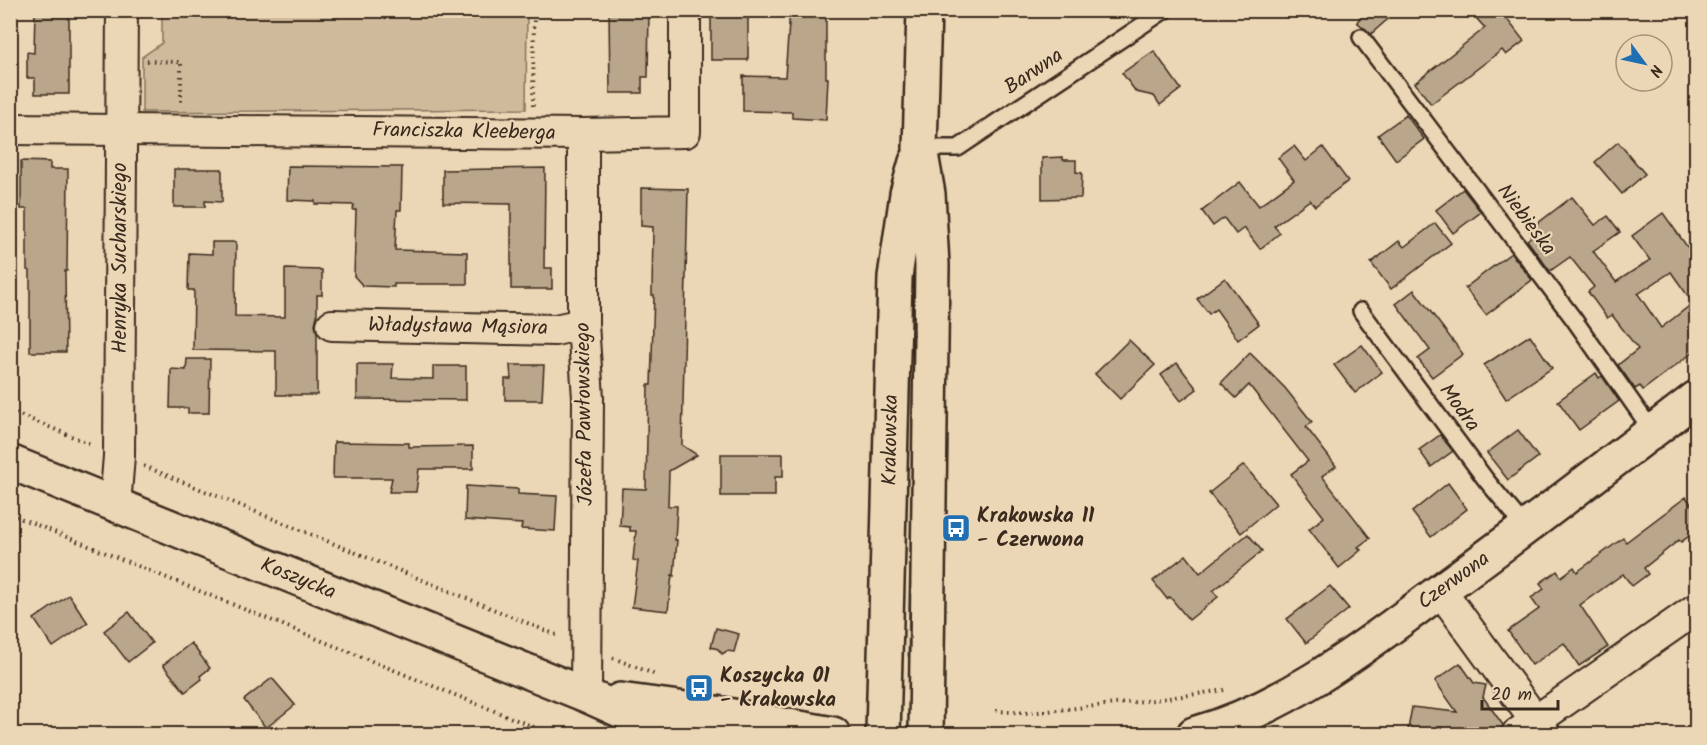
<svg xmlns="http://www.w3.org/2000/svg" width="1707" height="745" viewBox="0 0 1707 745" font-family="Kalam,sans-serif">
  <rect width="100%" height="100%" fill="#ebd7b5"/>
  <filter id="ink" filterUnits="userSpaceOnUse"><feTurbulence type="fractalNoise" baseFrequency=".0167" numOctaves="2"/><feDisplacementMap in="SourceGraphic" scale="12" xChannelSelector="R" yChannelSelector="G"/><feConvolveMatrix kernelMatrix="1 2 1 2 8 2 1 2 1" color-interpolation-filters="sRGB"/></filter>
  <g filter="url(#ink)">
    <!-- green -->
    <g fill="#cfbb9c" stroke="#85725d" stroke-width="1.5">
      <polygon points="162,11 527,11 526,109 142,112 142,57 162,43"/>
      <polygon points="919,172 916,656 908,656 914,367 907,286"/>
    </g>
    <!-- building -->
    <g fill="#baa68b" stroke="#3b2a1e" stroke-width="1.5" fill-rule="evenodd">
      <polygon points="35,10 69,10 69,94 35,94 35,78 27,78 27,52 34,53"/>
      <polygon points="609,10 649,10 648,77 642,77 642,93 610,93"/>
      <rect x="711" y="10" width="37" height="50"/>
      <polygon points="790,10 826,10 826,78 828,78 826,120 792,118 792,112 743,111 743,76 785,77"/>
      <polygon points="1365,10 1398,10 1371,34 1357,22"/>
      <polygon points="1488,10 1500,10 1524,41 1506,55 1502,50 1431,104 1415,83 1485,28 1477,19"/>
      <polygon points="1154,51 1181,89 1160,105 1154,96 1136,92 1122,73"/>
      <polygon points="1406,115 1424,139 1396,160 1378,135"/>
      <polygon points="1618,142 1645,174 1622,194 1595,162"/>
      <polygon points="1294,146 1306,161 1323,147 1348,181 1315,206 1310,200 1274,226 1280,233 1260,249 1244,228 1236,234 1224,218 1213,226 1202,211 1240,182 1259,206 1294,180 1278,158"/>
      <polygon points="1063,157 1063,160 1076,160 1076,172 1082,173 1081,198 1042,199 1042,158"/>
      <polygon points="21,161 50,162 50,169 68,169 67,271 65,271 66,352 30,352 30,271 27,270 27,209 21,209"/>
      <polygon points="288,166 402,167 401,210 397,210 395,250 467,252 467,284 394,284 394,287 363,286 354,276 356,210 353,210 354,205 315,204 315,201 287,200"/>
      <polygon points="545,168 544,268 552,268 552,289 511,289 511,204 443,203 443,170"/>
      <polygon points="174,169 222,169 222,202 205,201 205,207 174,207"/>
      <polygon points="641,188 688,189 682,445 697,455 669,471 668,506 677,506 675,540 677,540 674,576 672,575 668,611 632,607 638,561 633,560 636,531 630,531 630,527 620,526 622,488 646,489 648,385 651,385 654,295 652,295 653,227 641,226"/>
      <polygon points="1463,189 1481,212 1453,233 1436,210"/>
      <path d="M1572,197l23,28 13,-9 12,16 -27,19 23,31 34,-22 -18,-24 31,-23 33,46v91l-53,40 -3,-4 -5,3 -17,-24 20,-16 -26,-34 -5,3 -19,-26 6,-5 -24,-30 -20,14 -23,-31 6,-5 -4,-5zM1671,272l22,31 -32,25 -23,-34z"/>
      <polygon points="1435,223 1451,243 1391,289 1371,263 1399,241 1404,247"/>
      <polygon points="212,242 236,242 235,316 285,317 285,269 322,270 322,295 317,295 317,316 315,324 317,333 317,395 276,395 276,351 193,350 194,290 188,290 189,253 212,254"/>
      <polygon points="1511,253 1532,280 1486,315 1465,288"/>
      <polygon points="1225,278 1259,324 1238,340 1216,309 1209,314 1197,299"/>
      <polygon points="1414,290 1463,354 1432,377 1418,359 1430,350 1396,304"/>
      <polygon points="1530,335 1552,368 1506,399 1484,365"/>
      <polygon points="1129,340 1155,365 1120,399 1095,374"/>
      <polygon points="1362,345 1382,372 1355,393 1334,365"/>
      <polygon points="1250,353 1285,388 1312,422 1306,427 1336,466 1322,476 1370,538 1358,547 1361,550 1339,568 1309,529 1324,517 1291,474 1308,461 1249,385 1236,398 1221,383"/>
      <polygon points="187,359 210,359 209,413 188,413 188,408 170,408 171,369 186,370"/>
      <polygon points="1177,363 1197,389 1181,401 1161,375"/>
      <polygon points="357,364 393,364 392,378 433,379 433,366 466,366 466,400 357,399"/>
      <polygon points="510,365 544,365 542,400 505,400 505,379 511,379"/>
      <polygon points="1596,373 1599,378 1602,376 1619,401 1579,430 1558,401"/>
      <polygon points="1518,430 1538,457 1508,480 1487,453"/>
      <polygon points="1440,435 1453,451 1431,467 1419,450"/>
      <polygon points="334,442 409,443 409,447 473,446 473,469 419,469 416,492 389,492 392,478 333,478"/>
      <polygon points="721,454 783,454 783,477 775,477 775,496 721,496"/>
      <polygon points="1244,465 1276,504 1241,533 1209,493"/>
      <polygon points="1448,483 1467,509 1431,537 1412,512"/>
      <polygon points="466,486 518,489 518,494 557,496 555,531 521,529 522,524 465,520"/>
      <polygon points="1686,497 1696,511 1696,531 1681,542 1679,540 1644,568 1648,574 1632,586 1623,574 1580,605 1608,647 1579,666 1564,643 1532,665 1508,631 1539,609 1531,598 1544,589 1540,583 1557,571 1561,577 1574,567 1577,572 1623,538 1626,542"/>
      <polygon points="1248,534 1262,551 1213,591 1218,597 1189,620 1170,597 1167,599 1153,581 1186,555 1200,573"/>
      <polygon points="1330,586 1349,609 1306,643 1287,619"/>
      <polygon points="69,595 88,623 53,647 34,619"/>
      <polygon points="129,612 152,643 128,662 104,631"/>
      <polygon points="716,628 739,634 734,652 727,651 722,654 718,649 711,647"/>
      <polygon points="191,643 210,668 200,676 202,679 185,692 163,665"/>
      <polygon points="1460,663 1474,683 1486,685 1483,697 1503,725 1500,735 1407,735 1412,707 1457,712 1435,681"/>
      <polygon points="272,678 295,705 266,728 244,700"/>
    </g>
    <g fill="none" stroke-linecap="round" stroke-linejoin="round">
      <!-- service casing -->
      <g stroke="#3b2a1e" stroke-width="20">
        <g id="service">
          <polyline points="1361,37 1573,318 1653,432"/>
          <polyline points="920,148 958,148 1165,10"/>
          <polyline points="1361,311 1486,480 1526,528"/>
        </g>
      </g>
      <!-- minor casing -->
      <g stroke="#3b2a1e" stroke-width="34">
        <g id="minor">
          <polyline points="10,129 583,134 685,132 685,10"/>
          <polyline points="583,134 583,324 588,398 586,695"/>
          <polyline points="332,325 555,330 583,324"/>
          <polyline points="115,505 119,456 122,10"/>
          <polyline points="1441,591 1545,734"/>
          <polyline points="1517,734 1696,609"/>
        </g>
      </g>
      <!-- tertiary casing -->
      <g stroke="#3b2a1e" stroke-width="38">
        <g id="tertiary">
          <polyline points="10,462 586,695 673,734"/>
          <polyline points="620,700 716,713 833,734"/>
        </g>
      </g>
      <!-- secondary casing -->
      <g stroke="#3b2a1e" stroke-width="38">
        <g id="secondary">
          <polyline points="924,10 920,148 928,194 932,265 926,734"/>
          <polyline points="883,734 895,277 907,194 916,162"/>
          <path d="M1194,734c96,-27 175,-91 254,-149 84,-61 166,-124 248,-187"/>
        </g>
      </g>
      <!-- path -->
      <g stroke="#3b2a1e" stroke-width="4" stroke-dasharray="1.5 4.5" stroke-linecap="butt">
        <polyline points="147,61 181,62 181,105"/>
        <polyline points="533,106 534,10"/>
        <polyline points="10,411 93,445"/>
        <polyline points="144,466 559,636"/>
        <polyline points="10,514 551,734"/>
        <polyline points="613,658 654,674"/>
        <polyline points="996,711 1029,713 1154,700 1225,690"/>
      </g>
      <!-- service -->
      <use href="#service" stroke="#ebd7b5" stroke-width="15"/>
      <!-- minor -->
      <use href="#minor" stroke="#ebd7b5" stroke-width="30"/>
      <!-- tertiary -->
      <use href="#tertiary" stroke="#ebd7b5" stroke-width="33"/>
      <!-- secondary -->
      <use href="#secondary" stroke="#ebd7b5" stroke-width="33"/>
    </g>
  </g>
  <!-- icons -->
  <defs>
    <g id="bus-square" transform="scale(1.5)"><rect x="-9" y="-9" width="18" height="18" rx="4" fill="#1f6fb2" stroke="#ebd7b5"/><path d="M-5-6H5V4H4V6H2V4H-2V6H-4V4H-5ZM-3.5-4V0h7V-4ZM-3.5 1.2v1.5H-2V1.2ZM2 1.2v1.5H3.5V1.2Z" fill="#fff"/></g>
  </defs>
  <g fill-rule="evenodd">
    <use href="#bus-square" x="956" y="528"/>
    <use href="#bus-square" x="699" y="688"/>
  </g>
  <g text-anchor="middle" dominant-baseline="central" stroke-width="4.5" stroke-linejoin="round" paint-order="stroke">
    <!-- street labels -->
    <g font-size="21" fill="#3b2a1e" stroke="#ebd7b5">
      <text transform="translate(1034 72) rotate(-34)">Barwna</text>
      <text transform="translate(464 132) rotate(1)">Franciszka Kleeberga</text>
      <text transform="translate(1526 220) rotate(53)">Niebieska</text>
      <text transform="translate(120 258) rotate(-90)">Henryka Sucharskiego</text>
      <text transform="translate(458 327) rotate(1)">Władysława Mąsiora</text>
      <text transform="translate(1459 408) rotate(54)">Modra</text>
      <text transform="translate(585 414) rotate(-91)">Józefa Pawłowskiego</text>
      <text transform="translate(891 440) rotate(-89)">Krakowska</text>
      <text transform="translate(298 579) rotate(22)">Koszycka</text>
      <text transform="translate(1454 581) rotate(-36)">Czerwona</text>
    </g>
    <!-- poi labels -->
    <g font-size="21" font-weight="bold" fill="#3b2a1e" stroke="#ebd7b5" text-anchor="start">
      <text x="977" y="516">Krakowska 11<tspan x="977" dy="24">- Czerwona</tspan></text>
      <text x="720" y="676">Koszycka 01<tspan x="720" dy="24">- Krakowska</tspan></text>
    </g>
  </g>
  <!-- margin -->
  <rect width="1707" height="745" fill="none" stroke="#ebd7b5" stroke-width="36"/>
  <rect x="18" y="18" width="1671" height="709" fill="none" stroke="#3b2a1e" stroke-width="2" filter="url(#ink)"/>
  <!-- north arrow -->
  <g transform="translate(1644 63) rotate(123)"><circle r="28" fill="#ebd7b5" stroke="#a59279" stroke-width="1.5"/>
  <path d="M0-4.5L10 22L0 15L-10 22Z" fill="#1f6fb2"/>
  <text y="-9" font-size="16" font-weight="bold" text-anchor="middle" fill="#3b2a1e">N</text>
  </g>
  <!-- scale -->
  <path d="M1482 700v9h76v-9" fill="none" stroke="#3b2a1e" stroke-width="3"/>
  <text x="1491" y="700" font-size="18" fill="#3b2a1e" stroke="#ebd7b5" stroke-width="4.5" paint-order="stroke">20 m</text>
</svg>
